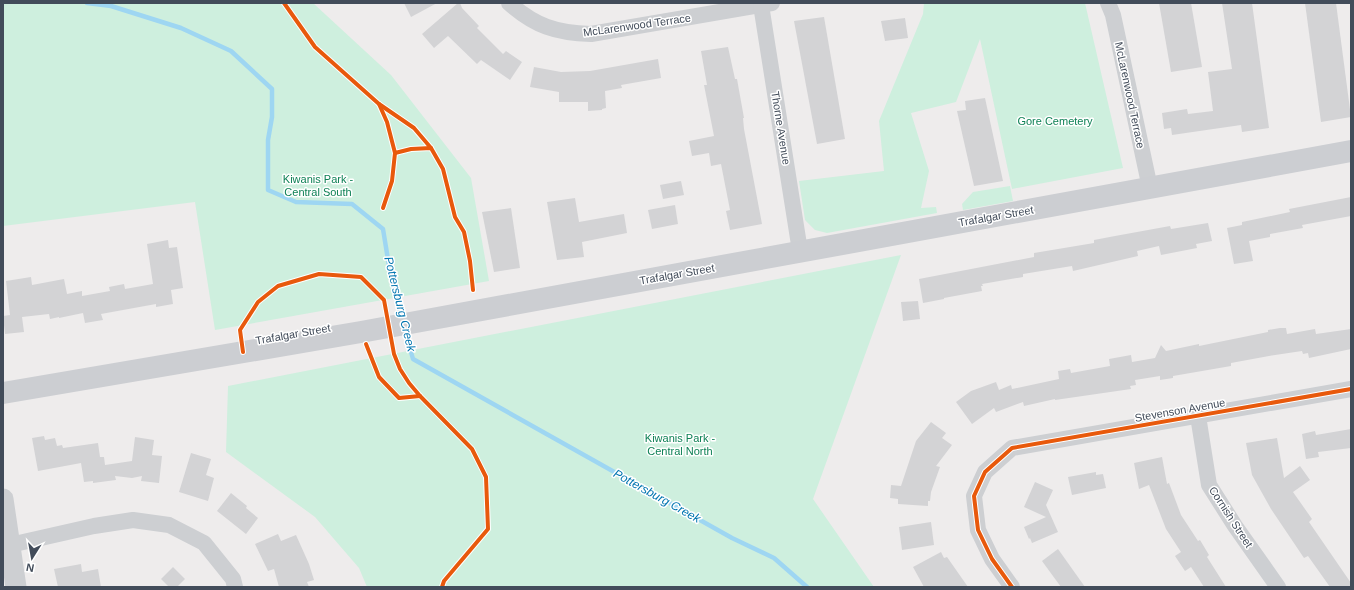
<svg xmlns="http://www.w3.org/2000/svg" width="1354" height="590" viewBox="0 0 1354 590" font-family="Arial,sans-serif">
  <rect width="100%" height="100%" fill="#eeecec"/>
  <!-- green -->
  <g fill="#ceefde">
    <polygon points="3,3 313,3 391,75 471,178 489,281 215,330 195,202 3,226"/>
    <polygon points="924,3 1085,3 1123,168 1012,189 980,39 956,102 911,113 929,171 921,208 936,207 937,213 827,233 815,230 805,220 799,181 884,171 879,121 923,14"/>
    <polygon points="1010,186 1013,201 963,210 962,204 973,192"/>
    <polygon points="901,255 813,499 874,587 367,587 359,568 315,517 226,452 228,386"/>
  </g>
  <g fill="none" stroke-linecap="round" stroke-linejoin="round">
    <!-- stream -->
    <g stroke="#9ed6f2" stroke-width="4.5">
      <polyline points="87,3 111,6 181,28 231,51 272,89 272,117 268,140 268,190 296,202 352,204 383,229 391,278 402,320"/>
      <polyline points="405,331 413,359 732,538 774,558 807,587"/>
    </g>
  </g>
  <!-- building -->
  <g fill="#d3d3d5">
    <polygon points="404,3 437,3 411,17"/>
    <polygon points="458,3 460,3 462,8 479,26 477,28 503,54 506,51 522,62 510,80 481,60 477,64 448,36 434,48 422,34"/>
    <polygon points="1159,3 1191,3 1202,67 1171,72"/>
    <polygon points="1222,3 1252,3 1269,128 1242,132 1241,125 1172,135 1171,128 1164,129 1162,113 1187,109 1188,114 1213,111 1208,72 1232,69"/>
    <polygon points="1305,3 1336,3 1351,117 1321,122"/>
    <polygon points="824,17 845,139 817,144 794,21"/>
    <polygon points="905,18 908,38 885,41 881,21"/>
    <polygon points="728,47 735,79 737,79 744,118 743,118 744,129 762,224 730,230 726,211 730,210 721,164 711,166 709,153 692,156 689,141 714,136 704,85 707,85 701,51"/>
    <polygon points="658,59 661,78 621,85 622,88 605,91 606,108 602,109 602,110 588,111 588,102 559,102 559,92 530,87 534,67 561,72 590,71"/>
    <polygon points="985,98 1003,181 974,186 957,111 966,110 965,101"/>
    <polygon points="681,181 684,195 663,199 660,185"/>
    <polygon points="1351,197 1351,216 1302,225 1303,228 1270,234 1270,237 1249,241 1253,261 1234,264 1227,228 1242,225 1242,222 1290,212 1289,209"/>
    <polygon points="575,198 579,222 624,214 627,233 582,242 584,257 557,260 547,202"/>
    <polygon points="675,205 678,224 652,229 648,210"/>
    <polygon points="511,208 520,268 494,272 482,212"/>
    <polygon points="1208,223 1212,241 1196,244 1197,248 1161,255 1159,246 1137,251 1138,256 1073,271 1072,266 1023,274 1023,277 982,284 983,286 981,286 982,291 944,298 944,299 923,303 919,279 1034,257 1034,253 1094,243 1094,240 1115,236 1170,226 1171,229"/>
    <polygon points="168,240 169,248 177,247 183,288 171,290 173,304 156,307 156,304 101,314 103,320 85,323 83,313 59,318 59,317 50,319 49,314 22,317 24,332 5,334 3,316 10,315 6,281 31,277 32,285 64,279 67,294 82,291 82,296 110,291 109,287 124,284 125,289 153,284 147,244"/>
    <polygon points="918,301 920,319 903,321 901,302"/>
    <polygon points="1280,328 1286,328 1287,334 1315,329 1316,334 1351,329 1351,349 1309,358 1308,353 1303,354 1302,351 1269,356 1231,363 1231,366 1173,376 1173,378 1160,380 1160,376 1135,380 1136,385 1130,386 1131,389 1055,400 1055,399 1024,406 1023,402 996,412 994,408 972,424 956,402 971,391 996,382 999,390 1011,385 1012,389 1059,379 1058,371 1070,369 1071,373 1110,366 1109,359 1131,355 1132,362 1155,358 1161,345 1166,351 1199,344 1199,346 1268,332 1268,330"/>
    <polygon points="931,422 946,433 942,438 952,445 936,466 940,467 931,492 930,501 928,501 928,506 898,504 898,499 890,498 891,485 901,486 916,441"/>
    <polygon points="1351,429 1351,448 1318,452 1319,457 1306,459 1302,434 1315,431 1316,435"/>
    <polygon points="44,436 45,440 55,438 57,446 62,445 63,448 98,443 100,457 104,457 105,465 132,461 135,437 154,440 152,455 162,456 159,483 141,481 142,476 132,478 115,476 116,480 93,483 93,481 84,482 81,463 38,471 32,438"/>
    <polygon points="1277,438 1284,478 1300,466 1310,480 1293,492 1312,519 1309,522 1351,583 1351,587 1330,587 1308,556 1304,558 1271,509 1252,475 1246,443"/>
    <polygon points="191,453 211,459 206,475 214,478 208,501 179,492"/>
    <polygon points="1162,457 1167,484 1169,483 1181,515 1198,541 1200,540 1209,555 1207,557 1226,587 1204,587 1191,567 1185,571 1175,556 1181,552 1166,529 1149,485 1139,489 1134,463"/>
    <polygon points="1096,472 1096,475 1103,474 1106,488 1072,495 1068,477"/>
    <polygon points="1035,482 1053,490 1046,505 1058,532 1032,543 1030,538 1029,539 1024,527 1046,517 1024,507"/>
    <polygon points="231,493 247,506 246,508 258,518 246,534 217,511"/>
    <polygon points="931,522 934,545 902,550 899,527"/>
    <polygon points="278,534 281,541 296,535 309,564 314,580 307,582 309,587 279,587 274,569 268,571 255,544"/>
    <polygon points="1058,549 1085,587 1061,587 1042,561"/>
    <polygon points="941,552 944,558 947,557 968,587 924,587 913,567"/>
    <polygon points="81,564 82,572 98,569 101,587 58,587 54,569"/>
    <polygon points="173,567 185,579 177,587 169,587 161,579"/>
  </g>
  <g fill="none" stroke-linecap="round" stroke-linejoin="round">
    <!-- minor -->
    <g stroke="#cdcfd2" stroke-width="16">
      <path d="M509,3c26,23 47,30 82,31l181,-31"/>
      <polyline points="1108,3 1113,15 1150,188"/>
      <polyline points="761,5 800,251"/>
      <polyline points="1198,416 1209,485 1235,526 1278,587"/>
      <polyline points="10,545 94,526 133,520 169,525 204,543 233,579 235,587"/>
      <polyline points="1012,587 992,559 978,530 974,496 985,472 1012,448 1351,389"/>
    </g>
    <!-- tertiary -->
    <polyline stroke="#cdcfd2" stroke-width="21" points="3,499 16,587"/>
    <!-- secondary -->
    <polyline stroke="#ccced2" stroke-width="22" points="3,393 361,332 1351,151"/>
    <!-- cycleway casing -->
    <g stroke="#fff" stroke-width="6">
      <g id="cycleway">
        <polyline points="284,3 315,47 379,104 387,122 395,153 411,149 431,148 443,169 455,217 464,232 470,261 473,290"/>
        <polyline points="379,104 414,128 431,148"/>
        <polyline points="383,208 392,181 395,153"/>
        <polyline points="366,344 379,377 399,398 420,396"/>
        <polyline points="243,352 240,330 258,302 278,286 319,274 361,277 384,300 394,354 400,369 409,383 420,396 472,449 486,477 488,529 444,581 442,587"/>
        <polyline points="1012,587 992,559 978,530 974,496 985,472 1012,448 1351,389"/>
      </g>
    </g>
    <!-- cycleway -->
    <use href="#cycleway" stroke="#e8590c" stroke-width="4"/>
  </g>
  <g text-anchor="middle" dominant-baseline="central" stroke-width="3" stroke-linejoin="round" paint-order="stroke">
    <!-- street labels -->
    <g font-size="11" fill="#424c5a" stroke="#fff">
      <text transform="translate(637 25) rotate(-8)">McLarenwood Terrace</text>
      <text transform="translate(1130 95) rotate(78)">McLarenwood Terrace</text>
      <text transform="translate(781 128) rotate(81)">Thorne Avenue</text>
      <text transform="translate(996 216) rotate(-10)">Trafalgar Street</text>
      <text transform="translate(677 274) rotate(-10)">Trafalgar Street</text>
      <text transform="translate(293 334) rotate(-10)">Trafalgar Street</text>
      <text transform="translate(1180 410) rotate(-10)">Stevenson Avenue</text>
      <text transform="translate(1231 517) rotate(57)">Cornish Street</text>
    </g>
    <!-- park labels -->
    <g font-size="11" fill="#0e8155" stroke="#fff">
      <text x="1055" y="121">Gore Cemetery</text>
      <text x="318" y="179">Kiwanis Park -<tspan x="318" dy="13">Central South</tspan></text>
      <text x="680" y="438">Kiwanis Park -<tspan x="680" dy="13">Central North</tspan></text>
    </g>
    <!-- water labels -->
    <g font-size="12" font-style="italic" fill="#0075b0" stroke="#fff">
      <text transform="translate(400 304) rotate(76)">Pottersburg Creek</text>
      <text transform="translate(657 496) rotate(29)">Pottersburg Creek</text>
    </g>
  </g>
  <!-- border -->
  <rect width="1354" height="590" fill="none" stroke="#424c5a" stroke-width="8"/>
  <!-- north arrow -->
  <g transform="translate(32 558) rotate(191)" stroke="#ffffff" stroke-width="3" paint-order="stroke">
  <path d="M0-3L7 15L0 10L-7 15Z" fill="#424c5a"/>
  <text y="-6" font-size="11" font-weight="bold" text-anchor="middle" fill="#424c5a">N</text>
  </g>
</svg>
